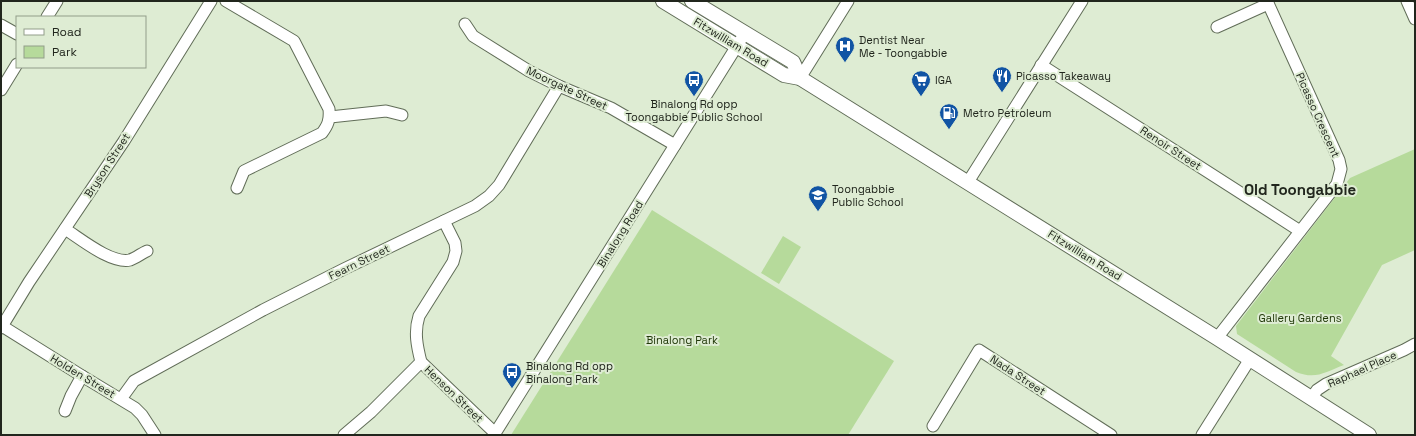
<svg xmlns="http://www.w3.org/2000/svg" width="1416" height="436" viewBox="0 0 1416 436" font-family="'Space Grotesk',sans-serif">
  <rect width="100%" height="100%" fill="#deecd3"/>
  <!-- green -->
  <g fill="#b6da9b">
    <path d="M1415,149v101l-33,15 -51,91 13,9c-19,7 -28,15 -48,7l-59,-38 -1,-8 114,-148z"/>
    <polygon points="652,210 894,361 848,435 511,435"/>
    <polygon points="783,236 801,247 779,284 761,273"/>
  </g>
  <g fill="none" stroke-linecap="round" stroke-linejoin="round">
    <!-- minor casing -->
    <g stroke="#616d58" stroke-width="13">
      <g id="minor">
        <path d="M226,1l68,40 35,68c1,11 -1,16 -7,24l-78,38 -7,17"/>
        <polyline points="1407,1 1415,19"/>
        <polyline points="47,17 57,1"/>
        <polyline points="465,24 473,36 529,71 559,86 611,108 675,145"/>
        <polyline points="1,25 17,34"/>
        <polyline points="1217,27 1268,4"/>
        <polyline points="1041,65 1300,231"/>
        <polyline points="800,78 848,1"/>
        <polyline points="1,90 17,64"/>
        <polyline points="330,117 386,111 402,115"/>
        <polyline points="968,182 1082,1"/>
        <path d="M444,221l11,22 1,8 -3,11 -34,54c-5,16 -2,30 2,46l74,71"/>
        <path d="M65,229c16,10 46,35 65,31 6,-2 12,-7 17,-9"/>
        <polyline points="2,326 82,376 135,408 142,415 155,435"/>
        <polyline points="1,328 29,282 124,141 211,1"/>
        <polyline points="1217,338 1337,184 1341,169 1339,160 1267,1"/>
        <polyline points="1312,397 1317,390 1326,384 1404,350 1415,344"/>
        <polyline points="121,399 134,381 263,310 344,269 475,206 489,196 499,185 559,86"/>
        <polyline points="65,411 71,396 82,376"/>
        <polyline points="933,426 979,350 1111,435"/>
        <polyline points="344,435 371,412 421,362"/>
        <polyline points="494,435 745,33"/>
        <polyline points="1202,435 1250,359"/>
      </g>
    </g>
    <!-- major casing -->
    <g stroke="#616d58" stroke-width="16">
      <g id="major">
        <polyline points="663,1 784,75 800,78 1217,338 1369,435"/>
        <polyline points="692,1 793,62 800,78"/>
      </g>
    </g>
    <!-- minor -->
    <use href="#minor" stroke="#fff" stroke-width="11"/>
    <!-- major -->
    <use href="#major" stroke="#fff" stroke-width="14"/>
  </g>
  <!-- icons -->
  <defs>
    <g id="hospital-pin" transform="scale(1)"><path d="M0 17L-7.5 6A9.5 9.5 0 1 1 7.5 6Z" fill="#1154a4" stroke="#deecd3"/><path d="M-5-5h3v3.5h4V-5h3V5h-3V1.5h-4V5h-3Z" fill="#fff"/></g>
    <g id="restaurant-pin" transform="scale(1)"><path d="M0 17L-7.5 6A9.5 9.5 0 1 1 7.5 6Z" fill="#1154a4" stroke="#deecd3"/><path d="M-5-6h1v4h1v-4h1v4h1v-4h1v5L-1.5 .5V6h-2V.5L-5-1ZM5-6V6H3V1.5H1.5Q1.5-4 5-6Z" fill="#fff"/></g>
    <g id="bus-pin" transform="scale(1)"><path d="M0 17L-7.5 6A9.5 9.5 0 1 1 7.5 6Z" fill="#1154a4" stroke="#deecd3"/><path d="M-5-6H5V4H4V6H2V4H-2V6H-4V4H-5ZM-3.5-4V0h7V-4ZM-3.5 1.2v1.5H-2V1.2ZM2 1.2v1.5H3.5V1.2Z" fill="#fff"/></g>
    <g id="supermarket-pin" transform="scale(1)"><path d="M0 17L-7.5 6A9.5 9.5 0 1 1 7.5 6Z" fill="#1154a4" stroke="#deecd3"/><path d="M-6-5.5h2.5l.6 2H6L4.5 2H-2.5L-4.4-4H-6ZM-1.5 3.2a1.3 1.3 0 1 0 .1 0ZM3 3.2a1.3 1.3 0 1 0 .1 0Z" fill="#fff"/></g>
    <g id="fuel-pin" transform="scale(1)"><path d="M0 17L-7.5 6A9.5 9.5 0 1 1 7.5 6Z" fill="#1154a4" stroke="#deecd3"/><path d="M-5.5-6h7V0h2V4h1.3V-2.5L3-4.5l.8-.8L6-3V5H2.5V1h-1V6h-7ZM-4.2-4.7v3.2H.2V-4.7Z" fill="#fff"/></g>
    <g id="school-pin" transform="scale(1)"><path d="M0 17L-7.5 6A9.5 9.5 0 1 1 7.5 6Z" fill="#1154a4" stroke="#deecd3"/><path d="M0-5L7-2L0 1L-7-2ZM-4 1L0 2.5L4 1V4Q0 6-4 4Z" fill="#fff"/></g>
  </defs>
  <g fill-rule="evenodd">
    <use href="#hospital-pin" x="845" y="46"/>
    <use href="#restaurant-pin" x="1002" y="76"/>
    <use href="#bus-pin" x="694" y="80"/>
    <use href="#supermarket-pin" x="921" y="80"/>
    <use href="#fuel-pin" x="949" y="113"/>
    <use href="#school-pin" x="818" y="195"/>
    <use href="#bus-pin" x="512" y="372"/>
  </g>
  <g text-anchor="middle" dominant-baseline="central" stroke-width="4" stroke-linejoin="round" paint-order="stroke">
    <!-- poi labels -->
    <g font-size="11" fill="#21261d" stroke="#deecd3" text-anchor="start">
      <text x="859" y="40">Dentist Near<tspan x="859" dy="13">Me - Toongabbie</tspan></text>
      <text x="1016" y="76">Picasso Takeaway</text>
      <text x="935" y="80">IGA</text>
      <text x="694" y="104" text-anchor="middle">Binalong Rd opp<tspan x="694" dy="13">Toongabbie Public School</tspan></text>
      <text x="963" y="113">Metro Petroleum</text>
      <text x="832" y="189">Toongabbie<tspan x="832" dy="13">Public School</tspan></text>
      <text x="526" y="366">Binalong Rd opp<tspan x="526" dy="13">Binalong Park</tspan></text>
    </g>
    <!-- street labels -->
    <g font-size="11" fill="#21261d" stroke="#deecd3">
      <text transform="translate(731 42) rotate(31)">Fitzwilliam Road</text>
      <text transform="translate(567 88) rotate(25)">Moorgate Street</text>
      <text transform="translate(1318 115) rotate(66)">Picasso Crescent</text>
      <text transform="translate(1171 148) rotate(33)">Renoir Street</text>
      <text transform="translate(107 165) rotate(-57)">Bryson Street</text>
      <text transform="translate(620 234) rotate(-58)">Binalong Road</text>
      <text transform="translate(1085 255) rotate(32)">Fitzwilliam Road</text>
      <text transform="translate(359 262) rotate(-26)">Fearn Street</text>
      <text transform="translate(1362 369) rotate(-24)">Raphael Place</text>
      <text transform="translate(1018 375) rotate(33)">Nada Street</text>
      <text transform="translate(83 376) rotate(31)">Holden Street</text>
      <text transform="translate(454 394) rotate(44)">Henson Street</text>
    </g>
    <!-- park labels -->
    <g font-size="11" fill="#22390a" stroke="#deecd3">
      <text x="1300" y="318">Gallery Gardens</text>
      <text x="682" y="340">Binalong Park</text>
    </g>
    <!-- district labels -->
    <g font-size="15" font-weight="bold" fill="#21261d" stroke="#deecd3">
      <text x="1300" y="189">Old Toongabbie</text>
    </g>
  </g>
  <!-- border -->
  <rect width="1416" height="436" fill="none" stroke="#21261d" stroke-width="4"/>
  <!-- legend -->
  <rect x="16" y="16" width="130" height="52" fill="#deecd3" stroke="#929d8a"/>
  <rect x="24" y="29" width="20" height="6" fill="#ffffff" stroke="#929d8a"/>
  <text x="52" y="36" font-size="12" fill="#21261d">Road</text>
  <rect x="24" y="46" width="20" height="12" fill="#b6da9b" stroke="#929d8a"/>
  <text x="52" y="56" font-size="12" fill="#21261d">Park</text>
</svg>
